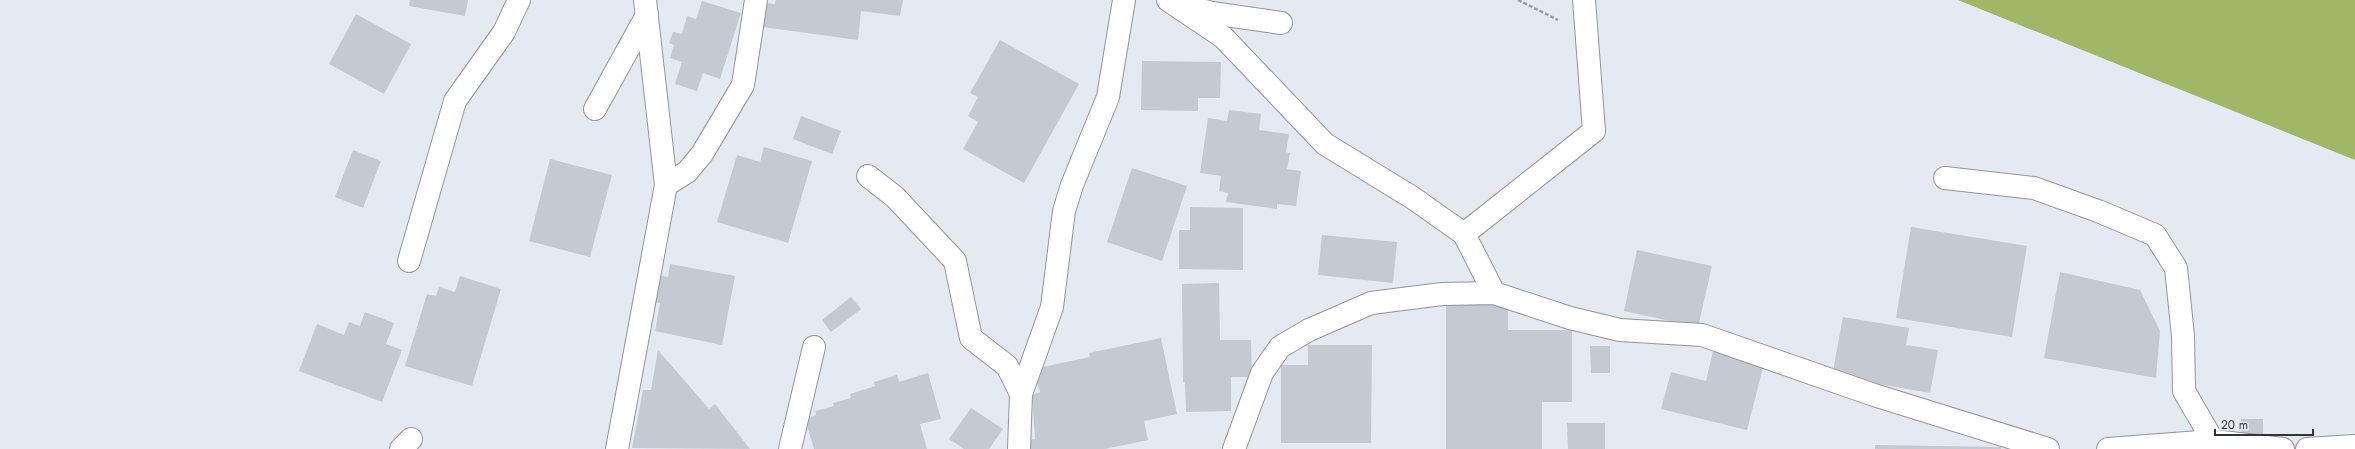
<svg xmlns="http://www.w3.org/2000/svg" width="2355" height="449" viewBox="0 0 2355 449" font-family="Jost,sans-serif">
  <rect width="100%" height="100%" fill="#e5e9f2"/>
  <!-- forest -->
  <polygon fill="#a0b767" points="1958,0 2355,0 2355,160"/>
  <!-- building -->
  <g fill="#c5c9d2">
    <polygon points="410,0 468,0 465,16 409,6"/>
    <polygon points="776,0 903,0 900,16 861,11 858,40 763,27 766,3 775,4"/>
    <polygon points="702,1 741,13 720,79 703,73 697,91 675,84 682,62 670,58 674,45 669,43 673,32 682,34 687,16 696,19"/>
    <polygon points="356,14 411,44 384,94 329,64"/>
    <polygon points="1000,40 1079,84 1024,183 963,149 978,122 968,116 978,97 970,93"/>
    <polygon points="1142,61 1221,62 1220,98 1198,98 1198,111 1141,110"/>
    <polygon points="1229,110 1261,114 1259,130 1289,134 1286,152 1290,153 1287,169 1301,171 1296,206 1277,204 1277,209 1226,202 1228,193 1219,191 1221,176 1200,173 1208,118 1227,121"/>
    <polygon points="801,116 841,131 832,154 793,139"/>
    <polygon points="764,147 812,161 788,243 717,222 737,155 760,162"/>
    <polygon points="353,150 381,161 363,208 335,197"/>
    <polygon points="550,159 612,175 590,257 529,241"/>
    <polygon points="1132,168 1187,186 1162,261 1107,242"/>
    <polygon points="1190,207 1243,208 1243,270 1179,269 1179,230 1190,230"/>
    <polygon points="1911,227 2027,246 2012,337 1896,318"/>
    <polygon points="1322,235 1397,242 1393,283 1318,275"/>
    <polygon points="1637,250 1712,266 1698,327 1624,311"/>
    <polygon points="670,264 735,276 722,345 655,331 660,303 654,302 659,275 668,277"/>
    <polygon points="2060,272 2140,290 2160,331 2156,378 2044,358"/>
    <polygon points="460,276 501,289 472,386 405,366 427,294 436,296 439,287 455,292"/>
    <polygon points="1219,283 1220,340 1251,340 1252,377 1231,377 1231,411 1186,412 1185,382 1183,382 1182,284"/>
    <polygon points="851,297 861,309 831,332 822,320"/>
    <polygon points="1446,302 1508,302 1508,330 1572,330 1572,402 1542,402 1542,449 1446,449"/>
    <polygon points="365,312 394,323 386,344 402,350 382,402 299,371 317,324 344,335 349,322 360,326"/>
    <polygon points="1843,317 1909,328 1906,345 1938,350 1930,393 1832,376"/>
    <polygon points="1161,338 1177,414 1144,421 1148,440 1105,449 1026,449 1024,441 1035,439 1032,395 1040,392 1033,369 1090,357 1089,353"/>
    <polygon points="1308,345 1372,345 1371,443 1281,443 1281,365 1308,365"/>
    <polygon points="1590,346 1610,346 1610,373 1591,373"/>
    <polygon points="1714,347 1765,360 1747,430 1661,409 1671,372 1706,381"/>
    <polygon points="658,350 709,409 715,404 750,449 632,448 643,390 651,390"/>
    <polygon points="928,373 941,419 920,424 927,449 814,449 805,419 816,415 815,411 834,406 833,403 851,398 850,394 875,386 874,382 897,375 899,382"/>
    <polygon points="971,408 1003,429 989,449 964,449 949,439"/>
    <rect x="2241" y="419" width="22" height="21"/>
    <polygon points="1567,423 1605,423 1605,449 1568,449"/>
    <polygon points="1875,445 2001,447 2001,449 1875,449"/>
  </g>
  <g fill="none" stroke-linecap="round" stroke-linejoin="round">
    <!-- street casing -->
    <g stroke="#92959d" stroke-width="24">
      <g id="street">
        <polyline points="1168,0 1223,37 1325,144 1413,198 1464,234 1494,293"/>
        <polyline points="1187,6 1212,13 1281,23"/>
        <polyline points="595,109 647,15"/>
        <polyline points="868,176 895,197 955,261 971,338 1007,366 1021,394"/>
        <polyline points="1945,178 2034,188 2098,211 2155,235 2176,268 2183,336 2184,391 2213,441"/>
        <polyline points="666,185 687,172 702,154 743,85 756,0"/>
        <polyline points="1464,234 1594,131 1584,0"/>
        <polyline points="409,261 455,101 504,32 519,0"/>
        <polyline points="401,449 411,439"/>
        <polyline points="617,449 666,185 645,0"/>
        <polyline points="790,449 814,347"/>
        <polyline points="1019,449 1021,394 1052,307 1064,211 1072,185 1108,97 1124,0"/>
        <polyline points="1234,449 1262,373 1280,347 1309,330 1371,303 1442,294 1494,293 1570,318 1620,330 1702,335 1874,395 2048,449"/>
        <polyline points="2108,449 2213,441 2283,449"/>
        <polyline points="2307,449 2355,446"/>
      </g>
    </g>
    <!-- path -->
    <polyline stroke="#9a9da4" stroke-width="2.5" stroke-dasharray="4 2" stroke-linecap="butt" points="1518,0 1558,20"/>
    <!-- street -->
    <use href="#street" stroke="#fff" stroke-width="22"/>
  </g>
  <!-- scale -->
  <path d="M2215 429v6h98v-6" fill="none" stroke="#313336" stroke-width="2"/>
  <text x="2221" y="429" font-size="12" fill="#313336" stroke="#e5e9f2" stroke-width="3" paint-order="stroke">20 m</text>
</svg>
